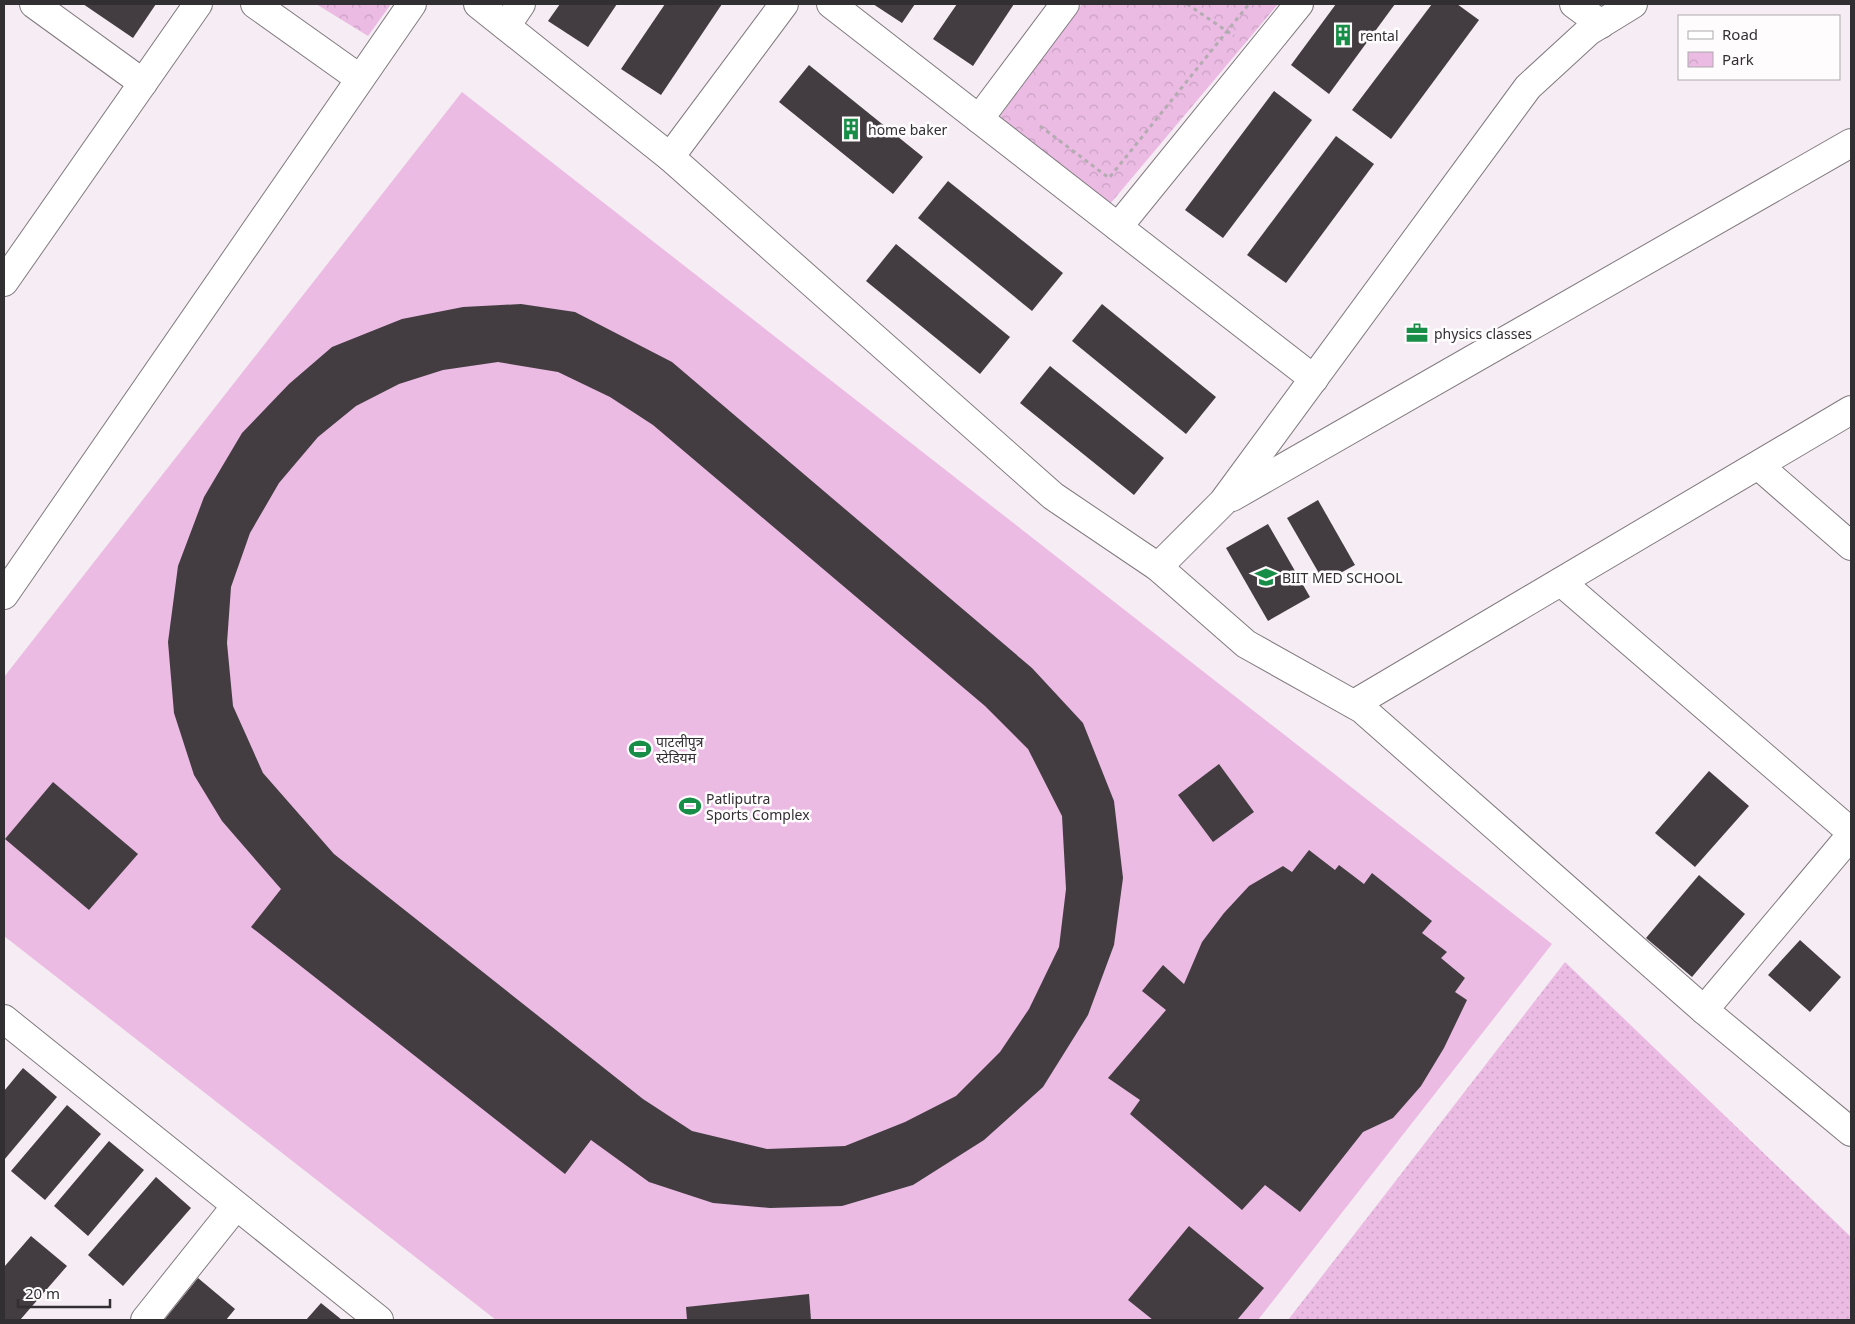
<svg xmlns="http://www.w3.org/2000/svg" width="1855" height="1324" viewBox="0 0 1855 1324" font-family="'Noto Sans','Noto Sans Devanagari',sans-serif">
  <defs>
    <pattern id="grass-dots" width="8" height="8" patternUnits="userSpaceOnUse" patternTransform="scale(1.25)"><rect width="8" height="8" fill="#ebbbe4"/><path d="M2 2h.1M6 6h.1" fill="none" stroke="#caa1c4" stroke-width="1.8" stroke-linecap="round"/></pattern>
    <pattern id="park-crowns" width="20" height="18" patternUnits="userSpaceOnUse" patternTransform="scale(1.25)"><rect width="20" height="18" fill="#ebbbe4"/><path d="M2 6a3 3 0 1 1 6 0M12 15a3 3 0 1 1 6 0" fill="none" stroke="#caa1c4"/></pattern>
  </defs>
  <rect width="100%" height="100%" fill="#f5edf3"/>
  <!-- grass -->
  <polygon fill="url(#grass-dots)" points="1565,962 1851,1237 1851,1320 1288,1320"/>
  <!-- park -->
  <g fill="url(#park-crowns)">
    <polygon points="316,4 391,4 368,36"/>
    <polygon points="1082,4 1278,4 1110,204 998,119"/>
  </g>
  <!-- pitch -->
  <polygon fill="#ebbbe4" points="462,92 1552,944 1258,1320 496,1320 4,936 4,677"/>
  <!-- building -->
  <g fill="#433d42" fill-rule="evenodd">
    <polygon points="83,4 156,4 133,38"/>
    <polygon points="560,4 617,4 588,47 548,21"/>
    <polygon points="665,4 722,4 661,95 621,69"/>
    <polygon points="873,4 915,4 902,23"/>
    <polygon points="957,4 1014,4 973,66 933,39"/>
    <polygon points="1336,4 1395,4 1329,94 1291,65"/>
    <polygon points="1432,4 1457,4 1479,20 1391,139 1352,110"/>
    <polygon points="809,65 923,157 893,194 779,102"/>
    <polygon points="1274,91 1312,120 1223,238 1185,210"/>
    <polygon points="1336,136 1374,164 1286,283 1247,255"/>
    <polygon points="948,181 1063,273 1032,311 918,218"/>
    <polygon points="896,244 1010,337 980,374 866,281"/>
    <path d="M521,304l54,8 97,50 360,306 51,55 31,78 9,77 -9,67 -26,70 -45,72 -59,53 -71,45 -71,21 -72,2 -57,-5 -64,-21 -58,-42 -26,34 -314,-247 30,-38 -59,-68 -28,-46 -20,-62 -6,-71 10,-76 26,-69 38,-64 47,-49 43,-37 70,-28 61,-12zM498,362l60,10 52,25 43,28 332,281 43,43 34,67 4,73 -7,58 -30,62 -29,43 -44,44 -51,26 -60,24 -78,3 -75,-18 -49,-32 -309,-245 -71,-81 -30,-67 -6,-63 4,-56 19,-54 29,-50 39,-46 38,-31 43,-22 44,-14z"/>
    <polygon points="1102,304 1216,397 1186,434 1072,341"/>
    <polygon points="1050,366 1164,458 1134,495 1020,403"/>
    <polygon points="1318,500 1355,565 1324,582 1287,518"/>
    <polygon points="1268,524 1310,597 1268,621 1226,548"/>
    <polygon points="1219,764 1254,812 1213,842 1178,795"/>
    <polygon points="1709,771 1749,806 1695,867 1655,833"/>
    <polygon points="53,782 138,854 89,910 5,839"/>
    <polygon points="1309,850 1335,870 1339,865 1364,884 1372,873 1432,921 1422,933 1447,952 1441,958 1465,978 1455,992 1467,1000 1444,1048 1421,1086 1393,1118 1363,1132 1300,1212 1265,1185 1242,1210 1130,1114 1140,1100 1108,1078 1166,1010 1142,991 1163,965 1184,984 1202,942 1224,913 1249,886 1283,866 1292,872"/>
    <polygon points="1699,875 1745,914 1692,977 1646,938"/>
    <polygon points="1800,940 1841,977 1810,1012 1768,975"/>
    <polygon points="23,1068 57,1097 4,1160 4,1091"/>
    <polygon points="67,1105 101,1134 45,1200 11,1171"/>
    <polygon points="109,1141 144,1170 88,1236 54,1206"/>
    <polygon points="156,1177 191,1208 123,1286 88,1255"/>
    <polygon points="1189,1226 1264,1288 1237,1320 1153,1320 1128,1300"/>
    <polygon points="31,1236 67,1266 20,1320 4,1320 4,1267"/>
    <polygon points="198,1278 235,1309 226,1320 166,1320 165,1319"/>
    <polygon points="809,1294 811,1320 687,1320 686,1307"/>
    <polygon points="321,1303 342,1320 306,1320"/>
  </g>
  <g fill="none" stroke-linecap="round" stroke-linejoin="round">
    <!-- minor casing -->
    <g stroke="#817a7f" stroke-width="30">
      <g id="minor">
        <polyline points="34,4 143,83"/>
        <polyline points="255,4 359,78"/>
        <polyline points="478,4 670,157 1053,496 1158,567 1246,644 1362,709 1704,1010 1851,1132"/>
        <polyline points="831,4 1118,227 1299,4"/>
        <polyline points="1574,4 1601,24"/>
        <polyline points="506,26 521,4"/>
        <polyline points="979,119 1065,4"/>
        <polyline points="670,157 784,4"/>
        <polyline points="1118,227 1314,379"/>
        <polyline points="4,282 198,4"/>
        <polyline points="1759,466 1851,546"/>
        <polyline points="1232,497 1851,143"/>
        <polyline points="1158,567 1223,502 1528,87 1589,31 1633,4"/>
        <polyline points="1561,582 1851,832"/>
        <polyline points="4,595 412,4"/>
        <polyline points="1354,704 1851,410"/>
        <polyline points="1704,1010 1851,835"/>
        <polyline points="4,1019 379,1320"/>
        <polyline points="145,1320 236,1206"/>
      </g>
    </g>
    <!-- path -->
    <g stroke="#b3acb1" stroke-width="3" stroke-dasharray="4 4" stroke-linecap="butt">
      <polyline points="1187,4 1234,36"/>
      <polyline points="1040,126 1109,178 1249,4"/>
    </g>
    <!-- minor -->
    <use href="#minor" stroke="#fff" stroke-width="28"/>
  </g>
  <!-- icons -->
  <defs>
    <g id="building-bare" transform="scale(1.725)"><path d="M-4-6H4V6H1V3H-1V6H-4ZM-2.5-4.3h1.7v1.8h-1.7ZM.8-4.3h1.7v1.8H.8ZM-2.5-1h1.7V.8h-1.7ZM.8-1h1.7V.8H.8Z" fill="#188d47" stroke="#fffcfe" stroke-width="2.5" paint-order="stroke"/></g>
    <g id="office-bare" transform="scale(1.725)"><path d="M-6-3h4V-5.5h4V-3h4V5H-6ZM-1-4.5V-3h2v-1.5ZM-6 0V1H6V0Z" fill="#188d47" stroke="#fffcfe" stroke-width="2.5" paint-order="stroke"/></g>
    <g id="school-bare" transform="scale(1.725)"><path d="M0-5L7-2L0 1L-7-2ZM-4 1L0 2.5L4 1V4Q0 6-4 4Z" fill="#188d47" stroke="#fffcfe" stroke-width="2.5" paint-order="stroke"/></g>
    <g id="stadium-bare" transform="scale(1.725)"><path d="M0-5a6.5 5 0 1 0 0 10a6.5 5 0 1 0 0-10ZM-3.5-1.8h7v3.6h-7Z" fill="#188d47" stroke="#fffcfe" stroke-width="2.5" paint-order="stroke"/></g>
  </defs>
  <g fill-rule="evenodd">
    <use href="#building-bare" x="1343" y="35"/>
    <use href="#building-bare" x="851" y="129"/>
    <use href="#office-bare" x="1417" y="333"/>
    <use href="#school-bare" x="1266" y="577"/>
    <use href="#stadium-bare" x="640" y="749"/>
    <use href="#stadium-bare" x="690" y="806"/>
  </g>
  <g text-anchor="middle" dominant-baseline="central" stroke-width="5" stroke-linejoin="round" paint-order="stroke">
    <!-- poi labels -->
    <g font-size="14" fill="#322f32" stroke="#fffcfe" text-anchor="start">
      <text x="1360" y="35">rental</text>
      <text x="868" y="129">home baker</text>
      <text x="1434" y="333">physics classes</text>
      <text x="1282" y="577">BIIT MED SCHOOL</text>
      <text x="656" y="741">पाटलीपुत्र<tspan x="656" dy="16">स्टेडियम</tspan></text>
      <text x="706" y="798">Patliputra<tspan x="706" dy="16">Sports Complex</tspan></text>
    </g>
  </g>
  <!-- border -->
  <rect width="1855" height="1324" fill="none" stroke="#322f32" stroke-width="10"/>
  <!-- legend -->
  <rect x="1678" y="15" width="162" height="65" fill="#fffcfe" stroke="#adaaac"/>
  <rect x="1688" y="31" width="25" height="8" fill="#ffffff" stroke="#adaaac"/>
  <text x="1722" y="40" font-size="15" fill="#322f32">Road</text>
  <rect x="1688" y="52" width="25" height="15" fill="url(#park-crowns)" stroke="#adaaac"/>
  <text x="1722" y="65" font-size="15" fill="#322f32">Park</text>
  <!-- scale -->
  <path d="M18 1299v8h92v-8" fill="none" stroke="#322f32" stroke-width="2.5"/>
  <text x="25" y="1299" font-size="15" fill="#322f32" stroke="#fffcfe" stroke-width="4" paint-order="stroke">20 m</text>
</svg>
